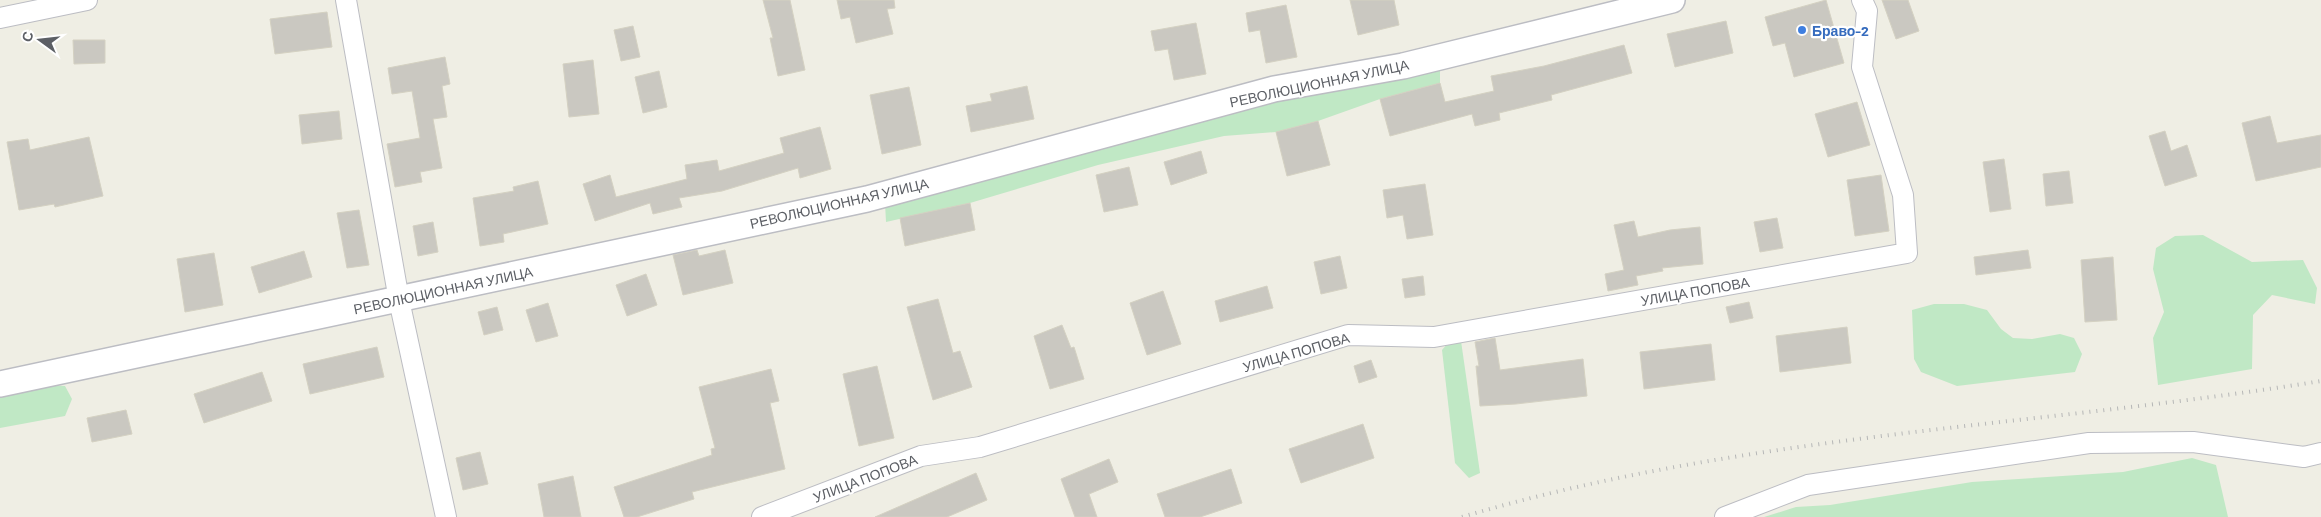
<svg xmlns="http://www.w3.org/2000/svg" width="2321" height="517" viewBox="0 0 2321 517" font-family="Barlow,sans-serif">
  <rect width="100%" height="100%" fill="#efeee4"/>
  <!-- green -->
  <g fill="#c0e8c5">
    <polygon points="1440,64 1440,83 1380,99 1318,121 1276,132 1224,136 1098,165 970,203 886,222 885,203 1024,166 1149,136 1268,101"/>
    <polygon points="2203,235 2252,262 2303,260 2317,288 2315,304 2272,295 2253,315 2252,369 2158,385 2153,338 2164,312 2153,269 2156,248 2175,236"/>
    <polygon points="1934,304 1964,304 1987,310 2001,329 2013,338 2032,339 2060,334 2074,338 2082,354 2075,372 1957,386 1921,372 1914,359 1912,310"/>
    <polygon points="1461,341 1480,473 1469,478 1455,463 1442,350 1449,342"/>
    <polygon points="48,385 65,386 72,399 65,416 0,428 0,395"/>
    <polygon points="2192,458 2216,465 2228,517 1764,517 1796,507 1830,505 1972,482 2123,472"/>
  </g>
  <!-- building -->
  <g fill="#cac8c1" stroke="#d4d1c2">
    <polygon points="763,0 790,0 805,70 778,76 770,38 773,38"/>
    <polygon points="837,0 894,0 895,8 887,9 893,34 856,43 850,17 841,19"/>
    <polygon points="1350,0 1394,0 1399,25 1358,35"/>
    <polygon points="1826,0 1844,63 1794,77 1785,43 1773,46 1765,17"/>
    <polygon points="1882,0 1908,0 1919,31 1896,39"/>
    <polygon points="1286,5 1297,57 1266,63 1260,30 1249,32 1246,13"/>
    <polygon points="327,12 332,47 275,54 270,19"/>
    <polygon points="1726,21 1733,53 1675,67 1667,34"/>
    <polygon points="1196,23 1206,74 1174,80 1168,49 1155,51 1151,31"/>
    <polygon points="633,26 640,57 621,61 614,30"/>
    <polygon points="73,40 105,40 105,63 74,64"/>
    <polygon points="1624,45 1632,73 1551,95 1552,100 1499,113 1500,120 1475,126 1472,114 1390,136 1380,99 1440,83 1445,102 1494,91 1491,76 1544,66"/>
    <polygon points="445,57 450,84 442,86 447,117 433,119 442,168 420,172 422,182 395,187 387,144 420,138 412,91 392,94 388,68"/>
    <polygon points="593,60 599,114 569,117 563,64"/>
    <polygon points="659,71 667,107 643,113 635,77"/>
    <polygon points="1027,86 1034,119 971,132 966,106 992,101 990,94"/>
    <polygon points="909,87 921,145 882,154 870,95"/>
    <polygon points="1857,102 1870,145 1828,157 1815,114"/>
    <polygon points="339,111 342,139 302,144 299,115"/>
    <polygon points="2270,116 2277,143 2321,135 2321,167 2256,181 2242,123"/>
    <polygon points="1318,121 1330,165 1287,176 1276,132"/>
    <polygon points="820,127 831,169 800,178 798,168 722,191 679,198 682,207 653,214 650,203 595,221 583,184 610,175 616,197 687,179 685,165 717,160 719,171 784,153 780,138"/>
    <polygon points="2165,131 2171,151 2187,145 2197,176 2165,186 2149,136"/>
    <polygon points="89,137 103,196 55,207 54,204 19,210 7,142 28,139 30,150"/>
    <polygon points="1201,151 1207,173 1171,185 1164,162"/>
    <polygon points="2004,159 2011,209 1990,212 1983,162"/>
    <polygon points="1129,167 1138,205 1104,212 1096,175"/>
    <polygon points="2069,171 2073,203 2046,206 2043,174"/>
    <polygon points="1881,175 1889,231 1855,236 1847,180"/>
    <polygon points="538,181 548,224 503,234 504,242 480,246 473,198 514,191 513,187"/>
    <polygon points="1425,184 1433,235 1407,239 1403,215 1387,218 1383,190"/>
    <polygon points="970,203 975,230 905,246 900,218"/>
    <polygon points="359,210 369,265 347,268 337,213"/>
    <polygon points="1777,218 1783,248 1760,252 1754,222"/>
    <polygon points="1634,221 1638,237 1670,230 1700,227 1703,264 1662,268 1663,271 1636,276 1638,285 1608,291 1605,274 1624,270 1614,225"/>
    <polygon points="433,222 438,252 418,256 413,226"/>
    <polygon points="697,250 699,256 725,250 733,283 683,295 673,255"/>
    <polygon points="2028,250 2031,268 1976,275 1974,257"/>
    <polygon points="304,251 312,277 259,293 251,267"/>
    <polygon points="214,253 223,305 185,312 177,259"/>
    <polygon points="1340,256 1347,288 1321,294 1314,262"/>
    <polygon points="2113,257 2117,320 2085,322 2081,260"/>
    <polygon points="646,274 657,305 627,316 616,285"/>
    <polygon points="1423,276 1425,295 1405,298 1402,279"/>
    <polygon points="1267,286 1273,308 1220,322 1215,301"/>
    <polygon points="1163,291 1181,344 1147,355 1130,303"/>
    <polygon points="938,299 953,353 960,351 972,387 933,400 907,307"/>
    <polygon points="1749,302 1753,318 1730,323 1726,307"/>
    <polygon points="548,303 558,336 536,342 526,310"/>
    <polygon points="497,307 503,330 484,335 478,312"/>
    <polygon points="1062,325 1071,348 1074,347 1084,379 1050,389 1034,336"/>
    <polygon points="1847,327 1851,363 1780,372 1776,336"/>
    <polygon points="1495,338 1500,370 1583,359 1587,396 1516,404 1480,406 1476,366 1479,366 1475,342"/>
    <polygon points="1711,344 1715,380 1644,389 1640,352"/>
    <polygon points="377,347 384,377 310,394 303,364"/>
    <polygon points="1371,360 1377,377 1359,383 1354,366"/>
    <polygon points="877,366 894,438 859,446 843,374"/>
    <polygon points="771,369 779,401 770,403 785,469 692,492 694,499 637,517 624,517 614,487 712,455 711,449 715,448 699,387"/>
    <polygon points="262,372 272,401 204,423 194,394"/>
    <polygon points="126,410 132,434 92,442 87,418"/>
    <polygon points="1363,424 1374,458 1301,483 1289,449"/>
    <polygon points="480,452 488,484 463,490 456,458"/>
    <polygon points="1109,459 1118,482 1089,494 1097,517 1075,517 1061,479"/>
    <polygon points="1231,469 1242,503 1200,517 1165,517 1157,494"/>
    <polygon points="976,473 987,500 947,517 875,517"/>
    <polygon points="573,476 581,517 544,517 538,484"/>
  </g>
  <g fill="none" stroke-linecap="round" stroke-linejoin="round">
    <!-- minor casing -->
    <g stroke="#bcbdc3" stroke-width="22">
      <g id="minor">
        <polyline points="346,0 399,300 446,517"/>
        <polyline points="0,18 87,0"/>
        <polyline points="762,517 921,456 980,447 1348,335 1434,337 1907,253 1903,195 1862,67 1867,11 1862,0"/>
        <polyline points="1725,517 1808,485 2089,443 2193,442 2304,457 2321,453"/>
      </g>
    </g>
    <!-- tertiary casing -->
    <g stroke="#bcbdc3" stroke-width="28">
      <polyline id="tertiary" points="0,384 867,199 1274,89 1403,66 1672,0"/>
    </g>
    <!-- minor -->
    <use href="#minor" stroke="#fff" stroke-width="20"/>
    <!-- tertiary -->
    <use href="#tertiary" stroke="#fff" stroke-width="25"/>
    <!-- rail -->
    <path stroke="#b5b6b6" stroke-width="4" stroke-dasharray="1 6" stroke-linecap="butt" d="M1462,517c279,-83 573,-90 859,-136"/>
  </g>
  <!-- markers -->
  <circle fill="#3f7fe0" stroke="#fff" stroke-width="2" cx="1802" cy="30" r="5"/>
  <g text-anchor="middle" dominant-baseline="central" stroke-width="4.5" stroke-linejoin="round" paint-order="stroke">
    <!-- shop labels -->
    <g font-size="14" font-weight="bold" fill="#366cbe" stroke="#fff" text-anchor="start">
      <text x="1812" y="30">Браво-2</text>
    </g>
    <!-- street labels -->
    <g font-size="14" fill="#5c5f65" stroke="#fff">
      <text transform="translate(1319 83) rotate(-12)">РЕВОЛЮЦИОННАЯ УЛИЦА</text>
      <text transform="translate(839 203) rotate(-13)">РЕВОЛЮЦИОННАЯ УЛИЦА</text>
      <text transform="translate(443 290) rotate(-12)">РЕВОЛЮЦИОННАЯ УЛИЦА</text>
      <text transform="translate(1695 291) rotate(-10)">УЛИЦА ПОПОВА</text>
      <text transform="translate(1296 352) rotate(-16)">УЛИЦА ПОПОВА</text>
      <text transform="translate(865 478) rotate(-21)">УЛИЦА ПОПОВА</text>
    </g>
  </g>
  <!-- north arrow -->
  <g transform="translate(40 40) rotate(285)" stroke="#ffffff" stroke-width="4" paint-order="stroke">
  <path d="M0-4L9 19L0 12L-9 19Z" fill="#5c5f65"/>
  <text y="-8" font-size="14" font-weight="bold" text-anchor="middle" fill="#5c5f65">С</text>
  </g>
</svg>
